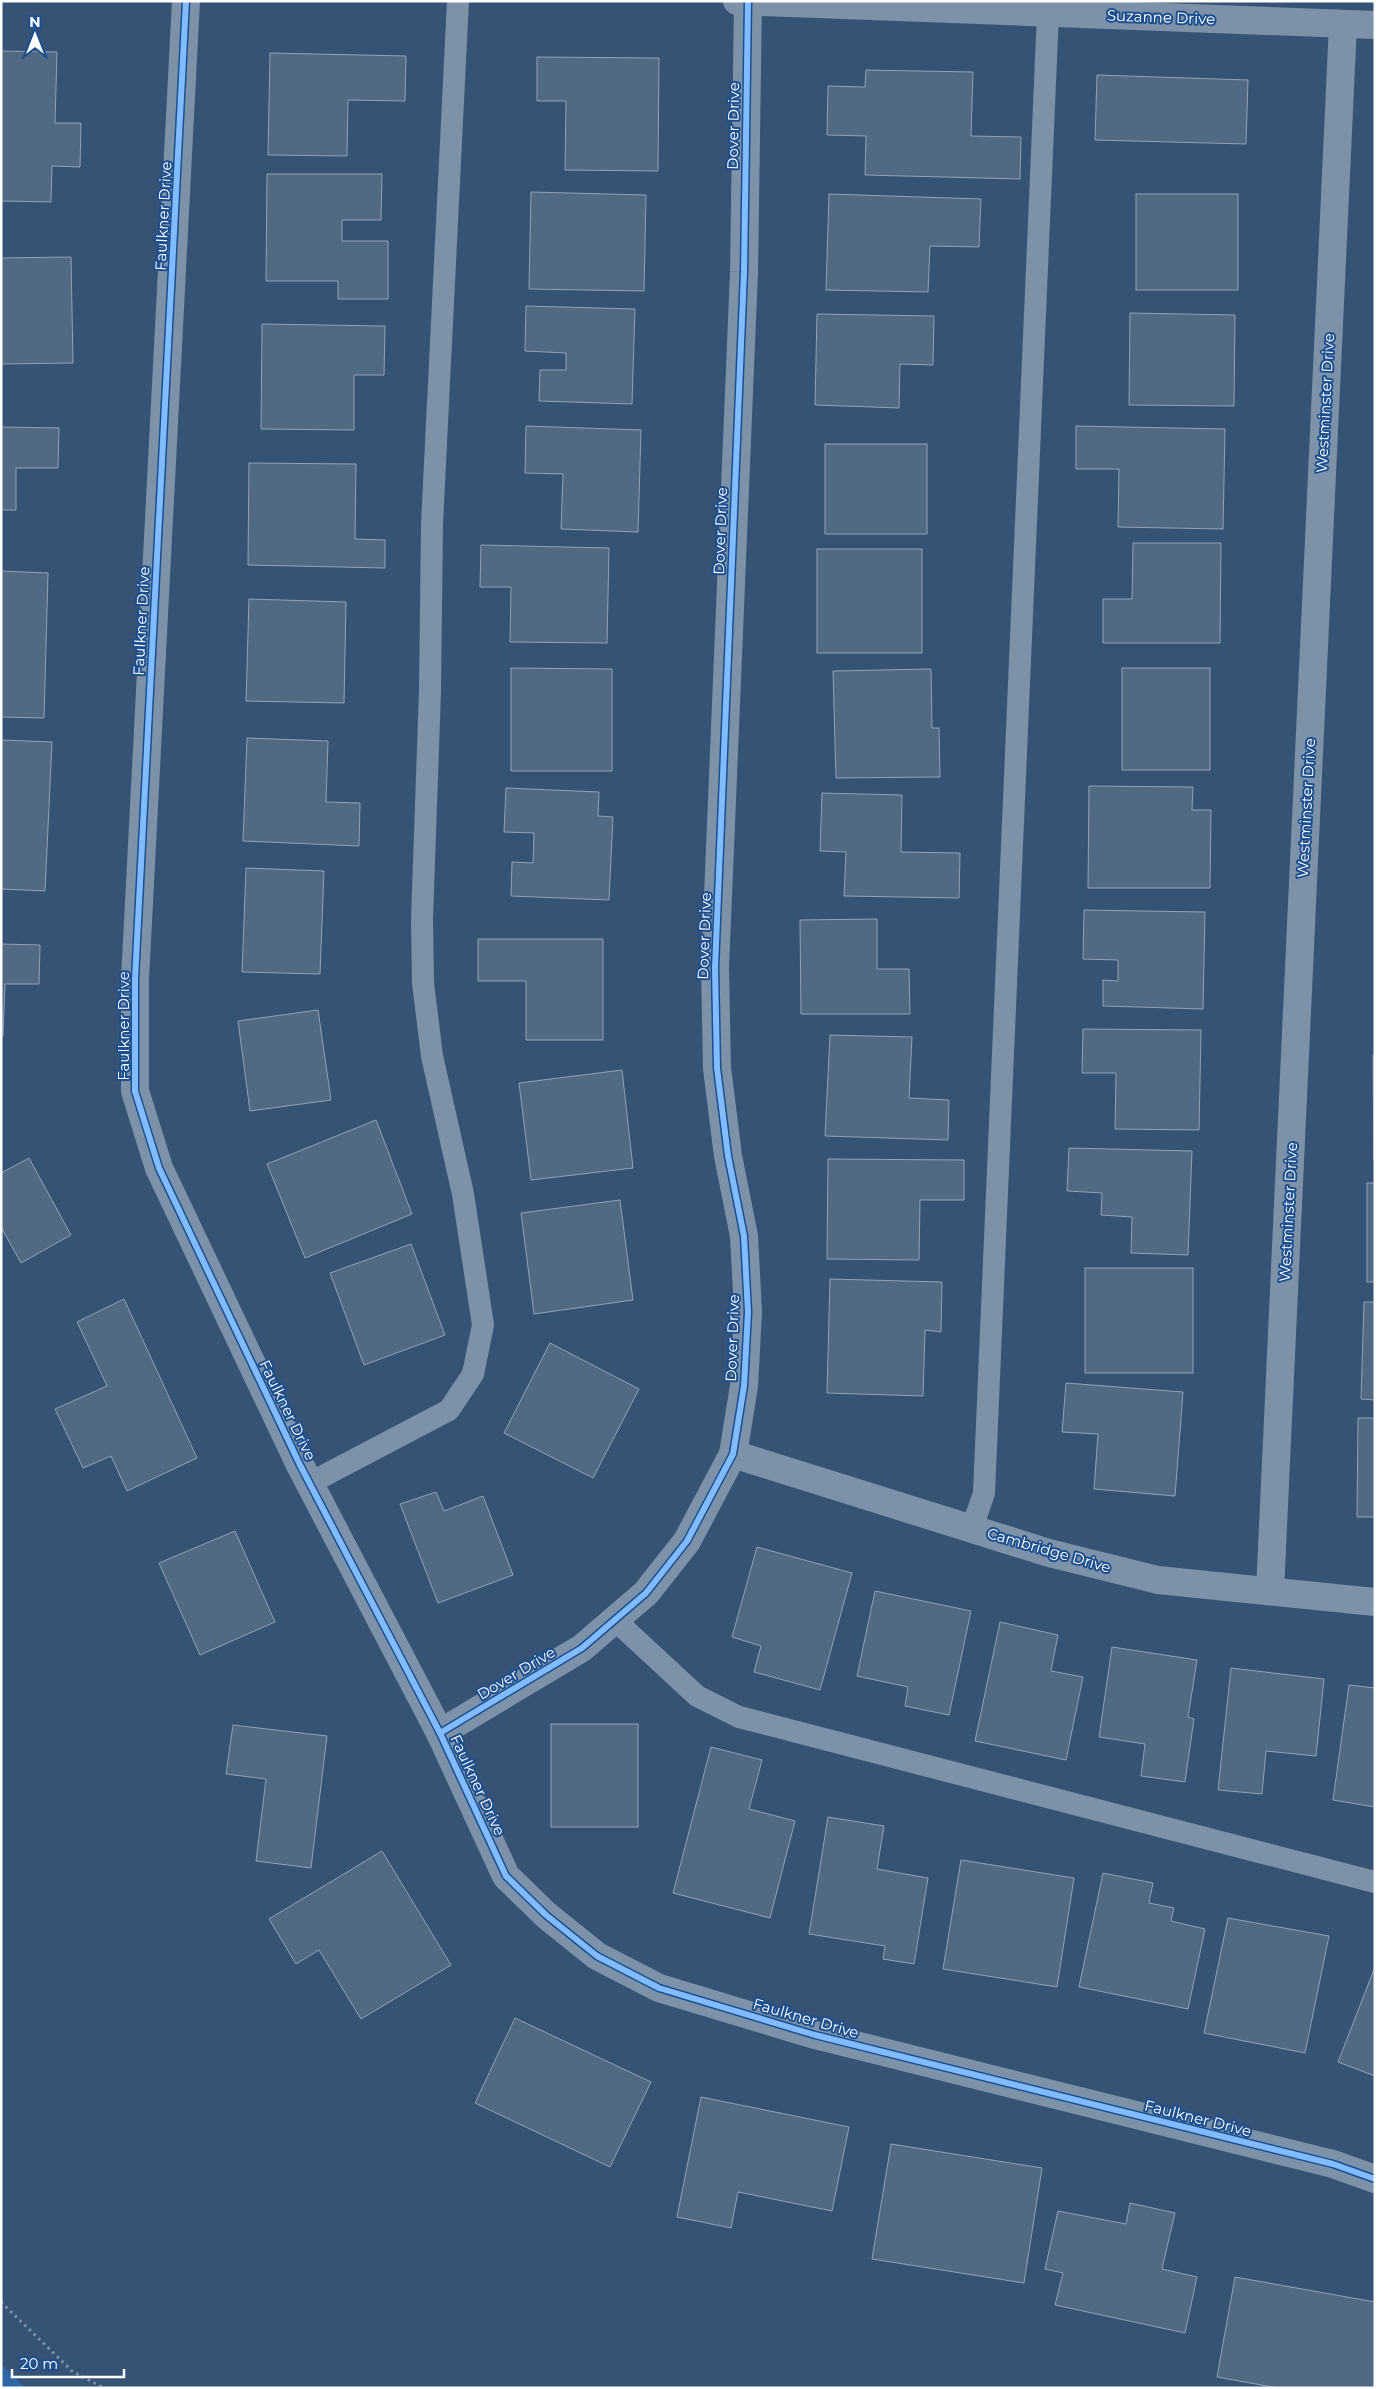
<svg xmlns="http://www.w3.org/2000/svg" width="1376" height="2389" viewBox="0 0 1376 2389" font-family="Montserrat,sans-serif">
  <rect width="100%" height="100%" fill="#365274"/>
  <!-- green -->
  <polygon fill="#2f66a5" points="1,2364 24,2386 28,2388 1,2388"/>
  <!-- building -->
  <g fill="#526984" stroke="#92a2b6">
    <polygon points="1,51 57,52 55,123 81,123 80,167 52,166 51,202 1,201"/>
    <polygon points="270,53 406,56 405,101 348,100 347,156 268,155"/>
    <polygon points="537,57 659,58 658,171 565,170 566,101 537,101"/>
    <polygon points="866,70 973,72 971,136 1021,137 1020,179 865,175 866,136 827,135 828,86 865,87"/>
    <polygon points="1097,75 1248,80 1246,144 1095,140"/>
    <polygon points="267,174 382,174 381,220 342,220 342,241 388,241 388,299 338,299 338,281 266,281"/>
    <polygon points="531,192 646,195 644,291 529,289"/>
    <polygon points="829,194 981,199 979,247 930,246 928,292 826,290"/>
    <rect x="1136" y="194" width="102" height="96"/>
    <polygon points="71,257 73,363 1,364 1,258"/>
    <polygon points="526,306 635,309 632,404 539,401 540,370 566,370 566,353 525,351"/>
    <polygon points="1130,313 1235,315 1234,406 1129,405"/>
    <polygon points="817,314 934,316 933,365 900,364 899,408 815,405"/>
    <polygon points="262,324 385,326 384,375 354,375 354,430 261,429"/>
    <polygon points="526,426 641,430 638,532 561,529 563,474 525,473"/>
    <polygon points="1076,426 1225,429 1223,529 1118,527 1119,469 1076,469"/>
    <polygon points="1,427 59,428 58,468 16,468 16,510 1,510"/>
    <rect x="825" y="444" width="102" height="90"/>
    <polygon points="249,463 356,464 355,539 385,540 385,568 248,565"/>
    <polygon points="1133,543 1221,543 1220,643 1103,643 1103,599 1132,599"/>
    <polygon points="481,545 609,548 607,643 510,642 511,587 480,587"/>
    <rect x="817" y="549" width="105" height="104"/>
    <polygon points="1,571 48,573 44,718 1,717"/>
    <polygon points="249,599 346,602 344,703 246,701"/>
    <polygon points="511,668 612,669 612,771 511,771"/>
    <rect x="1122" y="668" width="88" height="102"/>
    <polygon points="931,669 932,728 939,728 940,777 836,778 833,671"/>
    <polygon points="247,738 328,741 326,802 360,803 359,846 243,841"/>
    <polygon points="1,740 52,742 45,891 1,889"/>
    <polygon points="1089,786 1193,787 1192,810 1211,810 1210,888 1088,888"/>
    <polygon points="506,788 599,792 598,816 613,817 609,900 511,896 512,862 533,863 534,833 504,832"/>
    <polygon points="822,793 902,795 901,852 960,853 959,898 844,896 846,852 820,851"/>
    <polygon points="246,868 324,871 320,974 242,972"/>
    <polygon points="1084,910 1205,912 1203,1009 1103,1006 1103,980 1118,981 1118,960 1083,959"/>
    <polygon points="877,919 877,969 909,969 910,1014 801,1014 800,920"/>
    <polygon points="478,939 603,939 603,1040 526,1040 526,981 478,981"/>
    <polygon points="1,944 40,945 39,984 5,984 3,1036 1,1036"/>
    <polygon points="318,1010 331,1100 250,1111 238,1021"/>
    <polygon points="1083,1029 1201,1030 1199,1130 1115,1129 1116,1073 1082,1073"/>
    <polygon points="830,1035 912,1037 909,1098 949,1100 948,1140 825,1136"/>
    <polygon points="1373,1055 1375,1055 1374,1160"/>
    <polygon points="622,1070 633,1168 531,1180 519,1083"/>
    <polygon points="376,1120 412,1214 305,1258 267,1164"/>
    <polygon points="1069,1148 1192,1151 1188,1255 1131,1253 1132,1217 1101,1215 1102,1193 1067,1191"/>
    <polygon points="29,1158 71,1235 21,1263 1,1227 1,1173"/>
    <polygon points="828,1159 964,1160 964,1200 920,1200 919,1260 827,1259"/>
    <rect x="1367" y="1183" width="8" height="99"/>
    <polygon points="620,1200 633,1300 534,1314 521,1213"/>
    <polygon points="411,1244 445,1335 364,1365 330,1273"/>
    <rect x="1085" y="1268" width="108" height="105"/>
    <polygon points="830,1279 942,1282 941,1332 925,1330 923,1396 827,1393"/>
    <polygon points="124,1299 197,1458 127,1491 111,1456 83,1468 55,1409 107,1386 77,1322"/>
    <polygon points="1364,1302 1375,1302 1375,1400 1361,1399"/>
    <polygon points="550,1343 639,1389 593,1478 504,1433"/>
    <polygon points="1066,1383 1183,1392 1175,1496 1094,1489 1098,1434 1062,1432"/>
    <polygon points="1358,1418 1375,1418 1375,1517 1357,1517"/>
    <polygon points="436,1492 444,1511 483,1496 513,1575 438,1603 400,1504"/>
    <polygon points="235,1531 275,1622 200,1655 159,1563"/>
    <polygon points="757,1547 852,1573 820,1690 754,1672 761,1646 732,1637"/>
    <polygon points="875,1591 971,1611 949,1715 905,1706 908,1687 857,1676"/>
    <polygon points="1000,1622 1058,1635 1051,1671 1083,1677 1066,1760 975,1741"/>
    <polygon points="1112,1647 1197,1660 1188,1717 1194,1719 1185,1782 1141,1776 1145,1744 1099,1737"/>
    <polygon points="1231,1668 1324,1679 1316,1756 1266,1751 1262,1794 1218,1790"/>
    <polygon points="1349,1685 1375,1688 1375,1807 1333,1800"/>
    <rect x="551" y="1724" width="87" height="103"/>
    <polygon points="233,1725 327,1736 311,1868 256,1861 266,1779 226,1774"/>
    <polygon points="711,1747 762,1760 749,1809 795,1821 770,1918 673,1893"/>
    <polygon points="828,1817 884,1826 877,1869 928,1878 914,1964 883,1959 885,1946 809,1934"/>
    <polygon points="382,1851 451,1965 361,2019 319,1950 296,1964 269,1919"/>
    <polygon points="961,1860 1074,1878 1057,1987 943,1969"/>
    <polygon points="1103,1873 1153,1883 1149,1903 1174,1908 1171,1921 1205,1929 1188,2009 1079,1987"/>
    <polygon points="1228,1918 1329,1936 1305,2053 1204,2033"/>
    <polygon points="1375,1967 1375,2076 1338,2062"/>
    <polygon points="515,2018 651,2082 610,2167 475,2103"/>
    <polygon points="701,2097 849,2127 832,2211 738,2192 731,2228 677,2217"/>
    <polygon points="891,2144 1042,2168 1024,2283 872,2259"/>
    <polygon points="1130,2203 1175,2213 1162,2269 1197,2277 1185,2333 1055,2305 1063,2273 1045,2269 1058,2211 1126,2224"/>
    <polygon points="1235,2277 1375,2302 1375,2388 1278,2388 1217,2377"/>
  </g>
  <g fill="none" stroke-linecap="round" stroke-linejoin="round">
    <!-- path -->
    <polyline stroke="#7d92a8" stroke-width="3" stroke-dasharray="2.5 4" stroke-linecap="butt" points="1,2302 73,2372 104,2388"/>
    <!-- service -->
    <g stroke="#7d92a8" stroke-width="22">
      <polyline points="310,1483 449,1410 473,1374 483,1325 463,1194 432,1056 423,983 422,919 430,691 432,524 458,1"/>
      <polyline points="972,1528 984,1493 1048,13"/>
      <polyline points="615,1620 697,1696 739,1717 1375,1882"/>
    </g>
    <!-- minor -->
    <g stroke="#7d92a8" stroke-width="28">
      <polyline points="186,1 135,979 135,1091 159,1168 300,1465 440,1733 506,1876 546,1915 597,1956 659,1988 815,2035 1333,2164 1375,2179"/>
      <polyline points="737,1 1375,25"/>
      <polyline points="733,1454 1049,1553 1158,1580 1375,1602"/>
      <polyline points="1270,1591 1343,24"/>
      <polyline points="440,1733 582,1648 646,1593 687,1541 733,1454 744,1386 748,1312 744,1236 728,1156 717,1068 715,968 744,272 748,1"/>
    </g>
    <!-- cycleway casing -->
    <g stroke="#1b4f8f" stroke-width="9">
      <g id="cycleway">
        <polyline points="186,1 135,979 135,1091 159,1168 300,1465 440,1733 506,1876 546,1915 597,1956 659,1988 815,2035 1333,2164 1375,2179"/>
        <polyline points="440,1733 582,1648 646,1593 687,1541 733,1454 744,1386 748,1312 744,1236 728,1156 717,1068 715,968 744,272 748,1"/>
      </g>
    </g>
    <!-- cycleway -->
    <use href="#cycleway" stroke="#80bcff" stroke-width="6"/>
  </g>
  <g text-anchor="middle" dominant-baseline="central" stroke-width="4" stroke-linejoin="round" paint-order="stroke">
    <!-- street labels -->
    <g font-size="15" fill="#fff" stroke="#1b4f8f">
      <text transform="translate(1161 17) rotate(2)">Suzanne Drive</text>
      <text transform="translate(733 126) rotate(-89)">Dover Drive</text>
      <text transform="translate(163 216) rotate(-87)">Faulkner Drive</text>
      <text transform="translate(1325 403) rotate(-87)">Westminster Drive</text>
      <text transform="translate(720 531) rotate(-88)">Dover Drive</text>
      <text transform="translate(141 621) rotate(-87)">Faulkner Drive</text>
      <text transform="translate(1306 808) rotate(-87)">Westminster Drive</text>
      <text transform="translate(704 936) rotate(-88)">Dover Drive</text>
      <text transform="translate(123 1026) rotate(-90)">Faulkner Drive</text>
      <text transform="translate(1288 1212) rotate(-87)">Westminster Drive</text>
      <text transform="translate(732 1338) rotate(-88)">Dover Drive</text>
      <text transform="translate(288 1410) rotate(64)">Faulkner Drive</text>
      <text transform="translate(1049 1550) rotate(16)">Cambridge Drive</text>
      <text transform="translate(516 1673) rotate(-31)">Dover Drive</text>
      <text transform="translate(478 1785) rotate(65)">Faulkner Drive</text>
      <text transform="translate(806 2018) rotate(16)">Faulkner Drive</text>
      <text transform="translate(1198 2118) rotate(14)">Faulkner Drive</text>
    </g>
  </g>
  <!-- border -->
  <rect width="1376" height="2389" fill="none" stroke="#ffffff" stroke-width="5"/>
  <!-- north arrow -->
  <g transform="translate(35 35)" stroke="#1b4f8f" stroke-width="4" paint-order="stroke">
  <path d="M0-4L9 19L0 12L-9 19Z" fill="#ffffff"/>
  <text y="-8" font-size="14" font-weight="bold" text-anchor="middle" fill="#ffffff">N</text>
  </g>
  <!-- scale -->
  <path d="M12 2369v8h112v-8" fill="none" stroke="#ffffff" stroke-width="2.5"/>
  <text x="20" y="2369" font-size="15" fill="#ffffff" stroke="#1b4f8f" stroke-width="4" paint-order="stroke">20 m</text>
</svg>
